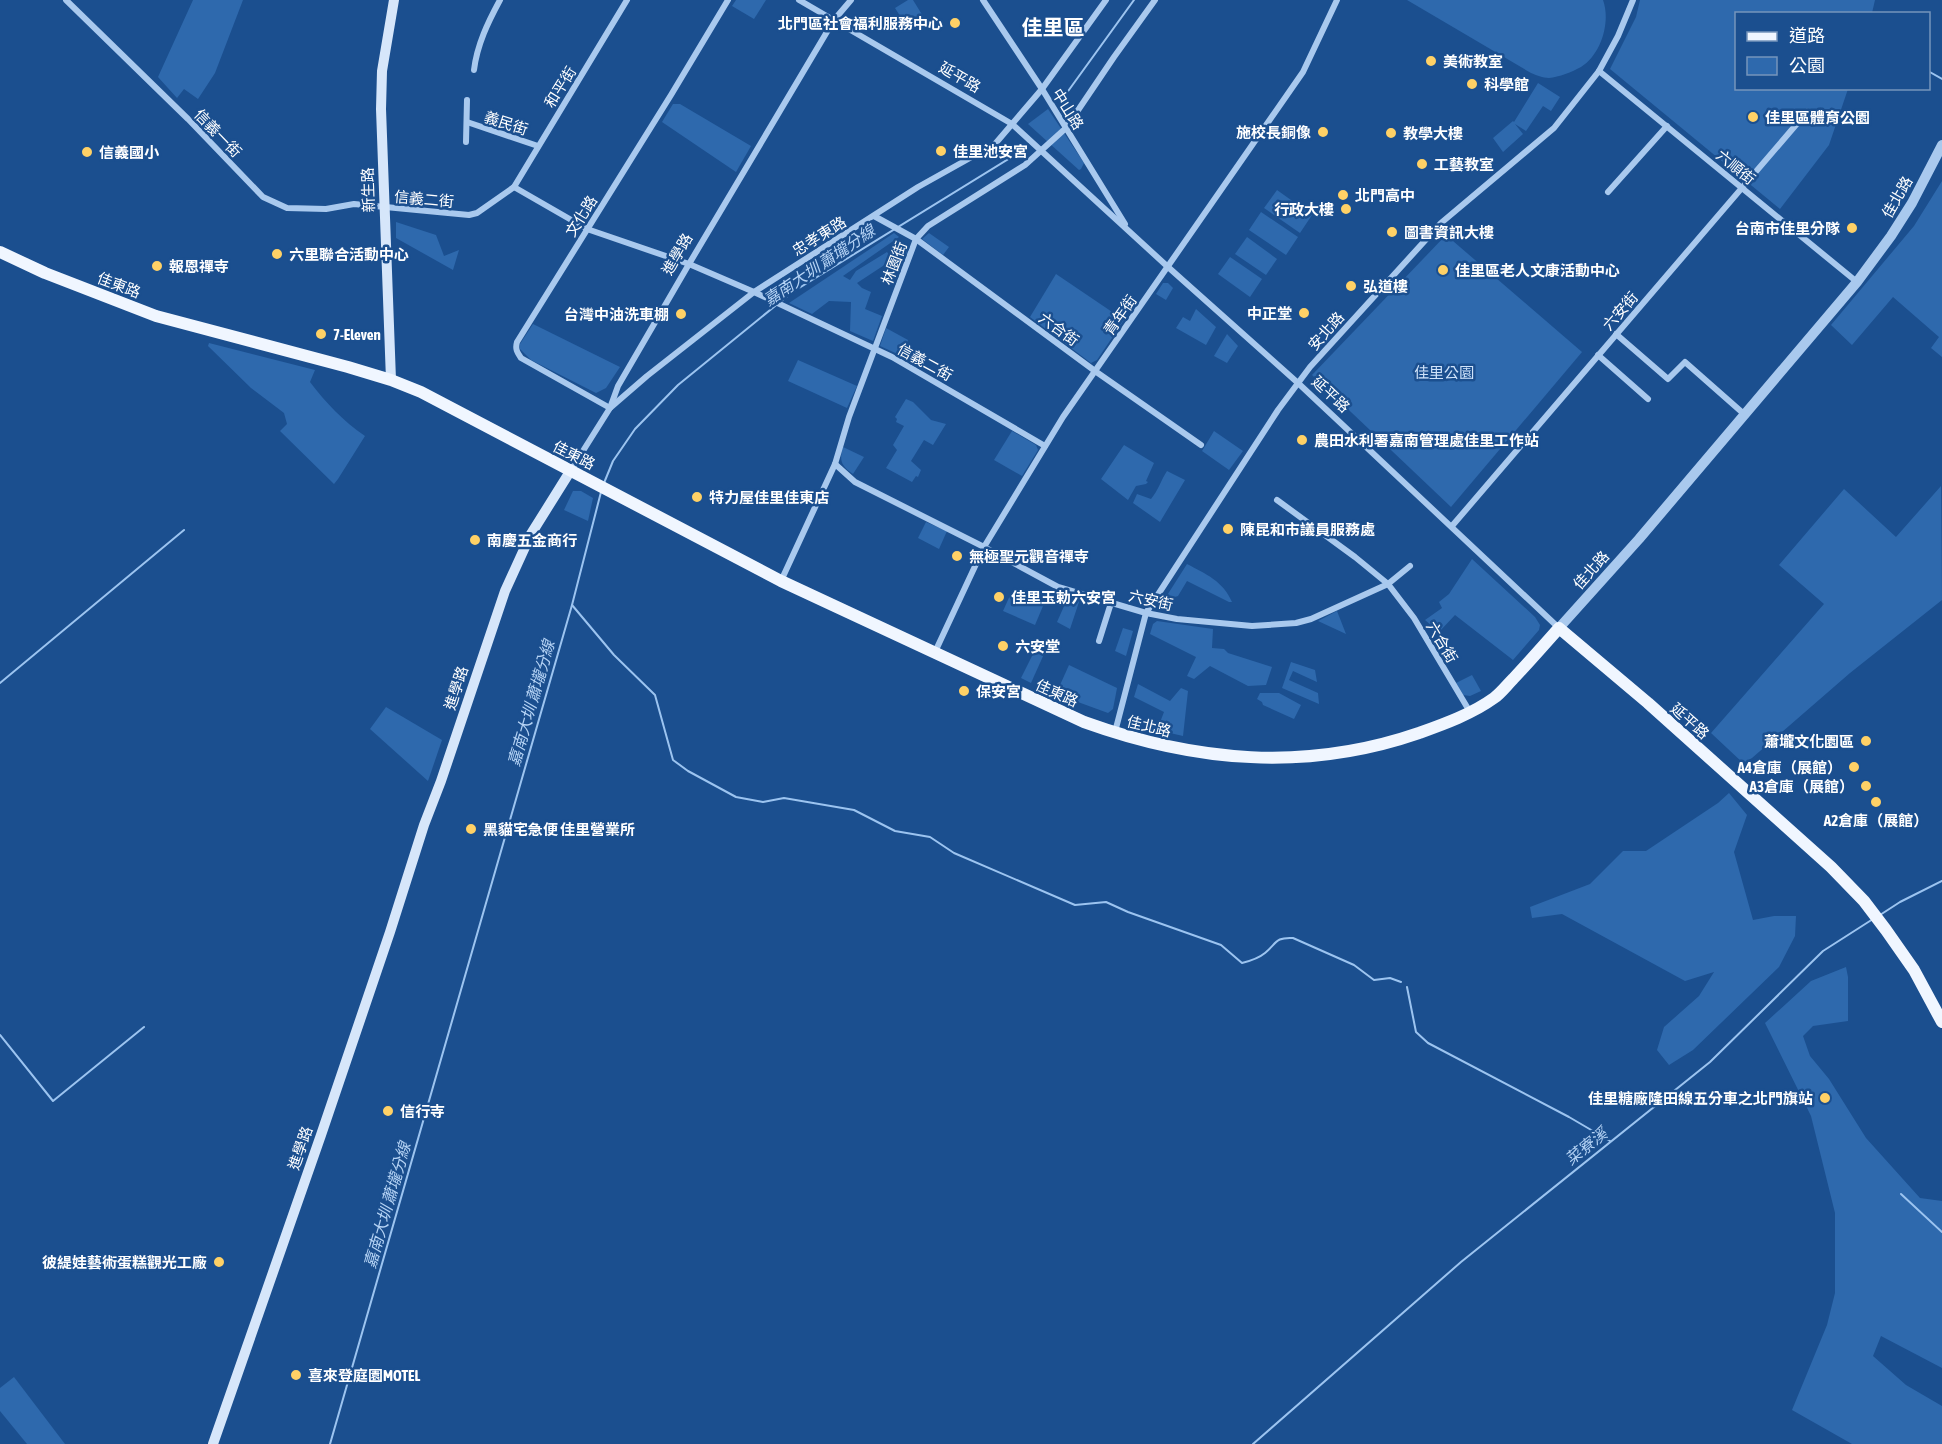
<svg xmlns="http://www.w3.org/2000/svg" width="1942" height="1444" viewBox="0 0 1942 1444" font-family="'Asap Condensed','Noto Sans TC',sans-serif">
  <rect width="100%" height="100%" fill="#1b4f8f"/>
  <!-- green -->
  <g fill="#2e69ad">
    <polygon points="193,0 243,0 215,73 198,99 184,89 177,98 158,77"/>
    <polygon points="736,0 766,0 754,19 732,6"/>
    <polygon points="908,0 913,0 926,21 917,29 910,23 907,27 895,8"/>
    <path d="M1407,0h196c8,22 -2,55 -22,67 -9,5 -22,10 -32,11 -6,0 -13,-3 -18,-5z"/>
    <polygon points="1640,0 1875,0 1872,13 1736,14 1736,88 1848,89 1829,145 1780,209 1610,69 1636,17"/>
    <polygon points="1538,83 1560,97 1551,111 1543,106 1526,131 1515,124 1523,134 1503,152 1493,138 1513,121 1514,122"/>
    <polygon points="673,104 680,104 751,146 736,172 662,122"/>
    <polygon points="1048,109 1084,163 1081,169 1079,170 1028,124"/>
    <polygon points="1942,181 1942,357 1931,348 1939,337 1893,297 1852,345 1831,325 1914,226"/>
    <polygon points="1277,190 1312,215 1300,233 1264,208"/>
    <polygon points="1261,212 1298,237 1286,255 1249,230"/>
    <polygon points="396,222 436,235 444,256 459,250 453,270 396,238"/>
    <polygon points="894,233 899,237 843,276 850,280 856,271 887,252 892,259 899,242 909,246 903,264 892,260 857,283 862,288 871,292 865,309 882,316 873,341 850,331 851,302 829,301 812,314 789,303"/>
    <polygon points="929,233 949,247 943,255 922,239"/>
    <polygon points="1446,235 1582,352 1451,507 1312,375"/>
    <polygon points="1247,237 1277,259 1266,275 1235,254"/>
    <polygon points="1230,257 1262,279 1250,297 1218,274"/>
    <polygon points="1056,274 1124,320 1097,360 1091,363 1030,317"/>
    <polygon points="1163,283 1168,283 1173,288 1166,300 1156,294"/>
    <polygon points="1196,309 1216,327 1206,345 1176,328 1183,317 1190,321"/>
    <polygon points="533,324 620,367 606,388 596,393 531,360 520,349 520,344"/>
    <polygon points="886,328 908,340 902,356 880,346"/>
    <polygon points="1227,334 1238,346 1227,363 1214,356"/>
    <path d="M209,343l106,27 -5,12c16,21 33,39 55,54l-27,43 -4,5 -54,-53 7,-7 -3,-11 -33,-25 -43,-42z"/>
    <polygon points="798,360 857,386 847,408 788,381"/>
    <polygon points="906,399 913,402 931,420 946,424 933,445 924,440 911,461 921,470 918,477 916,476 912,482 886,468 897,450 893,445 904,426 896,422 897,419 895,417"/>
    <polygon points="1012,431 1036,445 1038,450 1022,476 994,460"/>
    <polygon points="1214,431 1243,451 1229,470 1202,451"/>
    <polygon points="1124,445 1154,463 1146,481 1148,482 1146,484 1136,486 1128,500 1101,479"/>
    <path d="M843,447l21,10 -11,17c-12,-8 -14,-14 -10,-27z"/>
    <path d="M1167,471l18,9 -25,42 -27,-19 4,-9 14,5c7,-8 10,-19 16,-28z"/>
    <polygon points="1941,486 1942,600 1850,673 1752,758 1743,763 1711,733 1824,604 1779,565 1844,489 1896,537"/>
    <polygon points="573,491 581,491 593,498 588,521 564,510"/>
    <polygon points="926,522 947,531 939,549 918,538"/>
    <polygon points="1472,559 1535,617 1540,625 1539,630 1513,660 1455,615 1439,632 1425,620 1442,608 1439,602 1449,594"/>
    <path d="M1187,564c19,10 36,17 45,38h-3l-42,-21 -9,15 -10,3 -2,-2z"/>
    <polygon points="1012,591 1043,606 1035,625 1003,611"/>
    <polygon points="1069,595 1078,599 1079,602 1070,629 1057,622"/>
    <polygon points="1337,611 1346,634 1318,621"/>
    <polygon points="1157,621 1213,629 1212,648 1224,649 1228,653 1272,667 1266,685 1248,686 1210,666 1194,679 1187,676 1196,657 1150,634 1153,624"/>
    <polygon points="1123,628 1133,631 1126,656 1115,651"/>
    <polygon points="1035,650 1044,654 1031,683 1021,678"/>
    <polygon points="1291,662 1315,670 1317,682 1293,671 1289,680 1318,693 1319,704 1282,688"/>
    <polygon points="1069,665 1117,688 1113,709 1108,713 1056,694"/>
    <polygon points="1472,675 1481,691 1470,696 1463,695 1456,683"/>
    <polygon points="1138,684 1170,701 1181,688 1188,691 1183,736 1157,730 1164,712 1134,697"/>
    <polygon points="1260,693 1279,693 1301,705 1294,719 1263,705 1262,702 1257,699"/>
    <polygon points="386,707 442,740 428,781 370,729"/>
    <polygon points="1729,793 1747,815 1734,852 1753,920 1774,916 1796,916 1795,936 1779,967 1693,1050 1669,1065 1657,1050 1664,1027 1699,996 1714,972 1685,981 1562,914 1532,918 1530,907 1590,884 1623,851 1646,851 1718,803"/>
    <polygon points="1846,967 1848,977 1848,1021 1813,1026 1803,1036 1810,1056 1829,1079 1866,1138 1920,1198 1942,1201 1942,1368 1881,1336 1873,1356 1906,1385 1942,1406 1942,1444 1852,1444 1792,1410 1827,1325 1835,1293 1835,1213 1811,1116 1765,1023 1811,981"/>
    <polygon points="14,1377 65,1444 27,1444 0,1411 0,1388"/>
  </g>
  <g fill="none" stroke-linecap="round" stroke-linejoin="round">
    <!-- stream -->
    <g stroke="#9cc4f0" stroke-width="2">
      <polyline points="1928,71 1942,79"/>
      <polyline points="1066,94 1134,0"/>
      <polyline points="604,483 613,461 635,429 678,385 791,293 1018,153"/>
      <path d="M572,605l42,50 41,40 18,65 15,11 48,26 27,5 21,-4 70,12 41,21 35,6 24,16 121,52 31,-3 22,10 93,33 21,18c8,-2 17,-5 23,-10 12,-10 10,-16 28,-15l61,27 20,15 16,-2 11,4"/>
      <polyline points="0,683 184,530"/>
      <polyline points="1880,915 1900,902 1942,881"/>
      <polyline points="1407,987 1416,1032 1428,1043 1569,1117 1610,1141"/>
      <polyline points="0,1035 53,1101 144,1027"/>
      <polyline points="1901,1194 1942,1232"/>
      <polyline points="330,1444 572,605 601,492"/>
      <polyline points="1253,1444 1461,1262 1710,1062 1823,951 1873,919"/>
    </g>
    <!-- minor -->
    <g stroke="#a9c9ee" stroke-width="6">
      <polyline points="66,0 188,119 263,197 287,208 326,209 354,204 469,215 477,213 514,187 587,229 689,264 754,292 892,357 1045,446"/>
      <path d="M728,0l-57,95 -154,247c-2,7 0,10 4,16l89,50 37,-32 107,-84 164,-105 77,-43 47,-55 64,-89"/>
      <polyline points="799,0 1012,124 1168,267 1298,383 1559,628"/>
      <polyline points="983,0 1042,89 1125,224"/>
      <path d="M474,70c3,-25 14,-48 26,-70"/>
      <polyline points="1599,71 1857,282"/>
      <polyline points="467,122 538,146"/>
      <polyline points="466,142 467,100"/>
      <polyline points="514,187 627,0"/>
      <polyline points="1608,192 1667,126"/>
      <polyline points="874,216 916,239 1095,371 1201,445"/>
      <polyline points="1616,334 1668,379 1685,362 1744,414"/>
      <polyline points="1598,355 1648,399"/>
      <polyline points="835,464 855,482 984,547 1058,587 1146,613 1177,619 1252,626 1296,623 1311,619 1388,584 1410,566"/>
      <polyline points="571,470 610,408 618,386 689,264 834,20 851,0"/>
      <polyline points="1277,500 1355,557 1388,584 1414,618 1470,712"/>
      <polyline points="1452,526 1807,112"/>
      <polyline points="781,581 835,464 849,417 916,239 928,226 1025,165 1066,128 1114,57 1155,0"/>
      <polyline points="1099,641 1111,603"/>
      <polyline points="935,652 984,547 1063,417 1303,72 1337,0"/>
      <polyline points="1115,732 1146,613 1278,410 1310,367 1441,223 1554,128 1599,71 1618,36 1633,0"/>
    </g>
    <!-- tertiary -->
    <polyline stroke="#a9c9ee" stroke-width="10" points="1559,628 1639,539 1857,282 1891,236 1912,203 1942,145"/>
    <!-- secondary -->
    <g stroke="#d6e6fa" stroke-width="10">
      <polyline points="391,380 381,109 382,71 394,0"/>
      <polyline points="213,1444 321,1135 390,932 424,825 441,781 505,591 531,534 571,470"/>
    </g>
    <!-- primary -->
    <path stroke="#f0f6ff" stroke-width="12" d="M0,252l45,21 111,43 192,51 43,13 30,12 360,189 303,141c111,40 222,50 335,11 25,-9 53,-19 75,-35 7,-5 13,-13 19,-19 16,-17 31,-34 46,-51l89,75 183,164 33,34 22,29 28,40 28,52"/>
  </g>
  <!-- markers -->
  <g fill="#ffd166" stroke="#1b4f8f" stroke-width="2">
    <circle cx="955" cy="23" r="6"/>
    <circle cx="1431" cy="61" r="6"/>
    <circle cx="1472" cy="84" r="6"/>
    <circle cx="1753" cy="117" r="6"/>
    <circle cx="1323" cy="132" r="6"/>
    <circle cx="1391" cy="133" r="6"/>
    <circle cx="941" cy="151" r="6"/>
    <circle cx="87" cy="152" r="6"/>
    <circle cx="1422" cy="164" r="6"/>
    <circle cx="1343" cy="195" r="6"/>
    <circle cx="1346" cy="209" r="6"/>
    <circle cx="1852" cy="228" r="6"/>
    <circle cx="1392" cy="232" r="6"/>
    <circle cx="277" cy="254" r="6"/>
    <circle cx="157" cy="266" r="6"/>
    <circle cx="1443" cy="270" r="6"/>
    <circle cx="1351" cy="286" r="6"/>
    <circle cx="1304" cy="313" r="6"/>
    <circle cx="681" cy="314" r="6"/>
    <circle cx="321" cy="334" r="6"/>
    <circle cx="1302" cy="440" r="6"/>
    <circle cx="697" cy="497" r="6"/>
    <circle cx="1228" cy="529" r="6"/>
    <circle cx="475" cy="540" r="6"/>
    <circle cx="957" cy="556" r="6"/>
    <circle cx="999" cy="597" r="6"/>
    <circle cx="1003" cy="646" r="6"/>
    <circle cx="964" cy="691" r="6"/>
    <circle cx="1866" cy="741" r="6"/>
    <circle cx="1854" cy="767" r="6"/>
    <circle cx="1866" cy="786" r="6"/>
    <circle cx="1876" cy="802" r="6"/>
    <circle cx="471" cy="829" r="6"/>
    <circle cx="1825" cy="1098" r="6"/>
    <circle cx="388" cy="1111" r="6"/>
    <circle cx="219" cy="1262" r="6"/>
    <circle cx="296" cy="1375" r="6"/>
  </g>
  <g text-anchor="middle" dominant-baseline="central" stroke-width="5" stroke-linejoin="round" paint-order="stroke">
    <!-- poi labels -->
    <g font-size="15" font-weight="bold" fill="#fff" stroke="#1b4f8f" text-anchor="start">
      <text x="943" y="23" text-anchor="end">北門區社會福利服務中心</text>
      <text x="1443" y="61">美術教室</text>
      <text x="1484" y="84">科學館</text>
      <text x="1765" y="117">佳里區體育公園</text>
      <text x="1311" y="132" text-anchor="end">施校長銅像</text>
      <text x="1403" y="133">教學大樓</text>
      <text x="953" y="151">佳里池安宮</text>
      <text x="99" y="152">信義國小</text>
      <text x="1434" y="164">工藝教室</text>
      <text x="1355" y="195">北門高中</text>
      <text x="1334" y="209" text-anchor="end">行政大樓</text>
      <text x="1840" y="228" text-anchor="end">台南市佳里分隊</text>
      <text x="1404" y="232">圖書資訊大樓</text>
      <text x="289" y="254">六里聯合活動中心</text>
      <text x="169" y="266">報恩禪寺</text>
      <text x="1455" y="270">佳里區老人文康活動中心</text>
      <text x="1363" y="286">弘道樓</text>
      <text x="1292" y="313" text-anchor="end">中正堂</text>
      <text x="669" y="314" text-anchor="end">台灣中油洗車棚</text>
      <text x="333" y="334">7-Eleven</text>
      <text x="1314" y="440">農田水利署嘉南管理處佳里工作站</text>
      <text x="709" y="497">特力屋佳里佳東店</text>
      <text x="1240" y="529">陳昆和市議員服務處</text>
      <text x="487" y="540">南慶五金商行</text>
      <text x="969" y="556">無極聖元觀音禪寺</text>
      <text x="1011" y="597">佳里玉勅六安宮</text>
      <text x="1015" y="646">六安堂</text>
      <text x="976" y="691">保安宮</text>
      <text x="1854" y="741" text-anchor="end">蕭壠文化園區</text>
      <text x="1842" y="767" text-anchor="end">A4倉庫（展館）</text>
      <text x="1854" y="786" text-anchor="end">A3倉庫（展館）</text>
      <text x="1876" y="820" text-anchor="middle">A2倉庫（展館）</text>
      <text x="483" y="829">黑貓宅急便 佳里營業所</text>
      <text x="1813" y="1098" text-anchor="end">佳里糖廠隆田線五分車之北門旗站</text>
      <text x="400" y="1111">信行寺</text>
      <text x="207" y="1262" text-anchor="end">彼緹娃藝術蛋糕觀光工廠</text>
      <text x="308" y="1375">喜來登庭園MOTEL</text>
    </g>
    <!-- street labels -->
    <g font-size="15" fill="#fff" stroke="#1b4f8f">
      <text transform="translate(960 77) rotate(30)">延平路</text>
      <text transform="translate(560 87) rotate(-58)">和平街</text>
      <text transform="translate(1068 109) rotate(58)">中山路</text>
      <text transform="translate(506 123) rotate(18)">義民街</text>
      <text transform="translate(218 133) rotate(46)">信義一街</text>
      <text transform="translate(1736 167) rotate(39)">六順街</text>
      <text transform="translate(368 190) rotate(-92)">新生路</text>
      <text transform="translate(1897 197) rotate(-60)">佳北路</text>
      <text transform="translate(424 199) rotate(5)">信義二街</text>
      <text transform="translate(581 216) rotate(-58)">文化路</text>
      <text transform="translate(819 236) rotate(-32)">忠孝東路</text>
      <text transform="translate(677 254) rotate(-60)">進學路</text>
      <text transform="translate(894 263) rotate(-69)">林園街</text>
      <text transform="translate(119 285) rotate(21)">佳東路</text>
      <text transform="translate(1620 311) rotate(-49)">六安街</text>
      <text transform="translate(1120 315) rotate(-55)">青年街</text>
      <text transform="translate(1059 329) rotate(36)">六合街</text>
      <text transform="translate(1326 331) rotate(-48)">安北路</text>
      <text transform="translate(925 362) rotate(29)">信義二街</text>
      <text transform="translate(1331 394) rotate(43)">延平路</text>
      <text transform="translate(574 455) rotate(27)">佳東路</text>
      <text transform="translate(1591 570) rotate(-48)">佳北路</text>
      <text transform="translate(1151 600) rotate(13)">六安街</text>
      <text transform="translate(1442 642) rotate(59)">六合街</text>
      <text transform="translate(456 688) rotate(-72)">進學路</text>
      <text transform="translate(1057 693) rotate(24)">佳東路</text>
      <text transform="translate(1690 721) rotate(42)">延平路</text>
      <text transform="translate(1149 726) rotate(14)">佳北路</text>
      <text transform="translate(300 1148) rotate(-71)">進學路</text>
    </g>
    <!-- park labels -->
    <g font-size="15" fill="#cfe3fa" stroke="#1b4f8f">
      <text x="1444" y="372">佳里公園</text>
    </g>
    <!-- water labels -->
    <g font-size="16" font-style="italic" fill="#b5d3f5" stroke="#1b4f8f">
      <text transform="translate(819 265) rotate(-34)">嘉南大圳 蕭壠分線</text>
      <text transform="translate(531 703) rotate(-74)">嘉南大圳 蕭壠分線</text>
      <text transform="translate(1586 1146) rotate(-39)">菜寮溪</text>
      <text transform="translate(387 1205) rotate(-74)">嘉南大圳 蕭壠分線</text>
    </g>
    <!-- district labels -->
    <g font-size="21" font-weight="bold" fill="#fff" stroke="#1b4f8f">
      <text x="1053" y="27">佳里區</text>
    </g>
  </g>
  <!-- legend -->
  <rect x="1735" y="12" width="195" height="78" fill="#1b4f8f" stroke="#7695bc" stroke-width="1.5"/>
  <rect x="1747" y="32" width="30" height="9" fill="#f0f6ff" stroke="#7695bc" stroke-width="1.5"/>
  <text x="1789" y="42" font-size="18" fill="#ffffff">道路</text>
  <rect x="1747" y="57" width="30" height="18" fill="#2e69ad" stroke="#7695bc" stroke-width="1.5"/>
  <text x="1789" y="72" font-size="18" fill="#ffffff">公園</text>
</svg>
